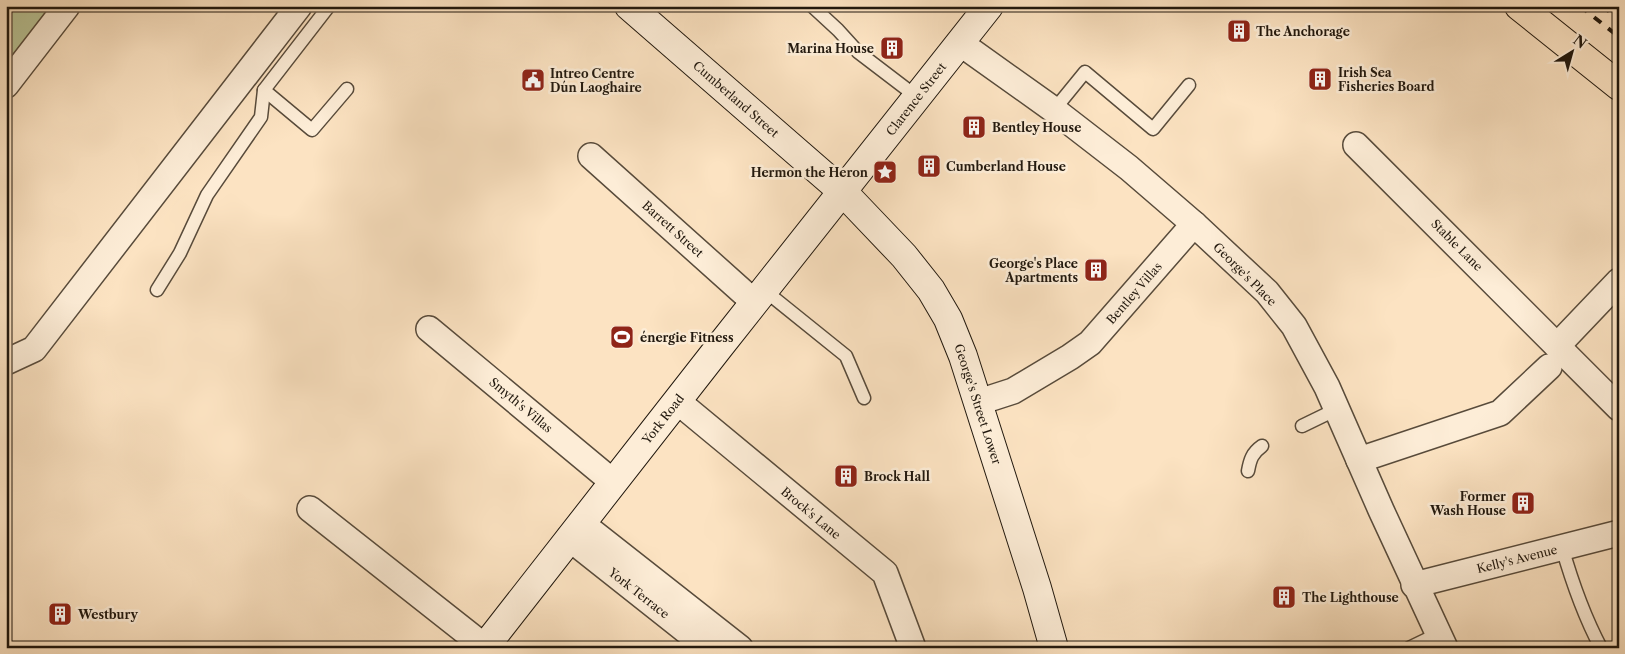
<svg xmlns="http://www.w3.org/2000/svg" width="1625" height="654" viewBox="0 0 1625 654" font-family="'Libre Caslon Text',serif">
  <rect width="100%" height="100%" fill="#fce3c2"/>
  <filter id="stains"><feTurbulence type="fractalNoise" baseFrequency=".004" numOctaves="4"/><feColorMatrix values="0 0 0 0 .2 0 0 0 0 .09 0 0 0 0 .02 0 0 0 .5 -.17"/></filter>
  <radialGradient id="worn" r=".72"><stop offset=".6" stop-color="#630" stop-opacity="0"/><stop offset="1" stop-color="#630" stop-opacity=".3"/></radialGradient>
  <!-- green -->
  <polygon fill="#bac597" stroke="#6e6e52" points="6,6 50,6 6,65"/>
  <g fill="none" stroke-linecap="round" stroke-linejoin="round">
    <!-- lane casing -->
    <g stroke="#584b3b" stroke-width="15">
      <g id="lane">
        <polyline points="329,6 264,90 312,130 347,89"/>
        <polyline points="812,6 838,30 858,52 917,97"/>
        <polyline points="1054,110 1085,72 1153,129 1189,85"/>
        <polyline points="157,290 180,253 207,195 261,117 264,90"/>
        <polyline points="764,290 846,356 864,398"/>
        <polyline points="1302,426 1337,409"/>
        <path d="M1248,471c2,-11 4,-18 14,-25"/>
        <path d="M1562,547c10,35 22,69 39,101"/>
        <polyline points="1409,648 1438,634"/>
      </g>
    </g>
    <!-- street casing -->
    <g stroke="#584b3b" stroke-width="28">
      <g id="street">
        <polyline points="960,43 1054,110 1129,168 1194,224 1267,292 1294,326 1327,387 1381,510 1445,648"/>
        <polyline points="6,85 67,6"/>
        <polyline points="1356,145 1619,408"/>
        <polyline points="591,156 754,302"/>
        <polyline points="429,329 613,482"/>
        <polyline points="1557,346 1619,281"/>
        <polyline points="6,362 34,349 299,6"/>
        <polyline points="677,401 885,573 913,648"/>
        <polyline points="979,402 1013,391 1070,357 1090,343 1194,224"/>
        <polyline points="1359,460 1500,413 1549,367"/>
        <polyline points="310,509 485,647"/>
        <polyline points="581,523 740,648"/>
        <polyline points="569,538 708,648"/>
        <polyline points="1414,585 1619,533"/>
      </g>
    </g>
    <!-- secondary casing -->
    <g stroke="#21180e" stroke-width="30">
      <g id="secondary">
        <polyline points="629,6 843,192 904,256 931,290 948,319 963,356 1037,588 1054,648"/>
        <polyline points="484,648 720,346 989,6"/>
      </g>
    </g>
    <!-- highway casing -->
    <g stroke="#21180e" stroke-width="30">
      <polyline id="highway" points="1519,6 1619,86"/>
    </g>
    <!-- lane -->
    <use href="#lane" stroke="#fdedd7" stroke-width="12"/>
    <!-- street -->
    <use href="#street" stroke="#fdedd7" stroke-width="25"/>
    <!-- secondary -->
    <use href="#secondary" stroke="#fdedd7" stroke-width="28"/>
    <!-- highway -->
    <use href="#highway" stroke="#fce3c2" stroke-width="28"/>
    <!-- rail -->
    <g stroke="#21180e" stroke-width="4" stroke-dasharray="9 9" stroke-linecap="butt">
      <polyline points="1580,6 1619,37"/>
      <polyline points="1602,6 1619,19"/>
    </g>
  </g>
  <!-- icons -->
  <defs>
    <g id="building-square" transform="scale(1.25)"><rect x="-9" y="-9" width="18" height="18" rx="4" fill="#8f2418" stroke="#fdedd7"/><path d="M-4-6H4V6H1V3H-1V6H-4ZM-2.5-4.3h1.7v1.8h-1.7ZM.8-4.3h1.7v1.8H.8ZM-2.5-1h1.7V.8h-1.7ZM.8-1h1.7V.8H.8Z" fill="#fff"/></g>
    <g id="civic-square" transform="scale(1.25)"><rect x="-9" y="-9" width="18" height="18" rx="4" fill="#8f2418" stroke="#fdedd7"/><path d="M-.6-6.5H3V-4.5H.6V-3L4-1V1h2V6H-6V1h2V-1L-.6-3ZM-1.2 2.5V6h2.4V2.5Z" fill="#fff"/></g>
    <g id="sight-square" transform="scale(1.25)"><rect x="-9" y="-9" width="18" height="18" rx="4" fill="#8f2418" stroke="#fdedd7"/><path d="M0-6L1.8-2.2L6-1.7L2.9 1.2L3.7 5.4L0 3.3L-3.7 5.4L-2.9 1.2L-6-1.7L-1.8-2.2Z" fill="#fff"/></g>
    <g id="stadium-square" transform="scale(1.25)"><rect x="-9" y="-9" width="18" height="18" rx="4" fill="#8f2418" stroke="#fdedd7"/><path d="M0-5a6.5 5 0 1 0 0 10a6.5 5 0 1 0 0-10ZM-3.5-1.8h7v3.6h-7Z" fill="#fff"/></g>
  </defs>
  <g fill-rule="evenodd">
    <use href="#building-square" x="1239" y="31"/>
    <use href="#building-square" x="892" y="48"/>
    <use href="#building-square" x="1320" y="79"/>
    <use href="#civic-square" x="533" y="80"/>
    <use href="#building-square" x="974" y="127"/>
    <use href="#building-square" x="929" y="166"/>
    <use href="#sight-square" x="885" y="172"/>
    <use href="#building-square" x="1096" y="270"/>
    <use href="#stadium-square" x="622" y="337"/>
    <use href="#building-square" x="846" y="476"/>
    <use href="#building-square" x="1523" y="503"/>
    <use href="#building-square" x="1284" y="597"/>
    <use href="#building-square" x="60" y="614"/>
  </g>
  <g text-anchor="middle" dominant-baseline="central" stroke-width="5" stroke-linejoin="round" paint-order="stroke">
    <!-- poi labels -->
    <g font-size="12" font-weight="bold" fill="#21180e" stroke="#fdedd7" text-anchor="start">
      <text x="1256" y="31">The Anchorage</text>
      <text x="874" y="48" text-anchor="end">Marina House</text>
      <text x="1338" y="72">Irish Sea<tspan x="1338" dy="14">Fisheries Board</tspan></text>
      <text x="550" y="73">Intreo Centre<tspan x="550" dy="14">Dún Laoghaire</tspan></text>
      <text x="992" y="127">Bentley House</text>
      <text x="946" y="166">Cumberland House</text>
      <text x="868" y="172" text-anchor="end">Hermon the Heron</text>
      <text x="1078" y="263" text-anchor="end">George's Place<tspan x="1078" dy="14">Apartments</tspan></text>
      <text x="640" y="337">énergie Fitness</text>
      <text x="864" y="476">Brock Hall</text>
      <text x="1506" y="496" text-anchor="end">Former<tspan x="1506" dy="14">Wash House</tspan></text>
      <text x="1302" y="597">The Lighthouse</text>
      <text x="78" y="614">Westbury</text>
    </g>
    <!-- street labels -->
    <g font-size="12" fill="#21180e" stroke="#fdedd7">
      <text transform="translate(736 99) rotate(41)">Cumberland Street</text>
      <text transform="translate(916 99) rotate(-52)">Clarence Street</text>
      <text transform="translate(673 229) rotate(42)">Barrett Street</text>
      <text transform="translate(1457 245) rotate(45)">Stable Lane</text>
      <text transform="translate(1245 274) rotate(45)">George's Place</text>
      <text transform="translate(1134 293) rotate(-49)">Bentley Villas</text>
      <text transform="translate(978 404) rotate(72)">George's Street Lower</text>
      <text transform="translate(521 405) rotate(40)">Smyth's Villas</text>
      <text transform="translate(663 419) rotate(-52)">York Road</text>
      <text transform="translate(811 513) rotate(40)">Brock's Lane</text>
      <text transform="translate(1517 559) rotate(-14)">Kelly's Avenue</text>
      <text transform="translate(639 593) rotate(38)">York Terrace</text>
    </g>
  </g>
  <!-- margin -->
  <rect width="1625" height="654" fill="none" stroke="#fce3c2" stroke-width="25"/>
  <rect x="8" y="8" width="1610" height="639" fill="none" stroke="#21180e" stroke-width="2.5"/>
  <rect x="12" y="12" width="1600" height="629" fill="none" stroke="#21180e"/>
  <!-- north arrow -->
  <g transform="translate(1572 52) rotate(37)" stroke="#fdedd7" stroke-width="4" paint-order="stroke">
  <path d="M0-4L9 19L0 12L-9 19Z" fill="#21180e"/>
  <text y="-8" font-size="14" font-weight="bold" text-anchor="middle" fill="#21180e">N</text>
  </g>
  <rect width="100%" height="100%" filter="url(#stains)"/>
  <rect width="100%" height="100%" fill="url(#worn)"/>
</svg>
